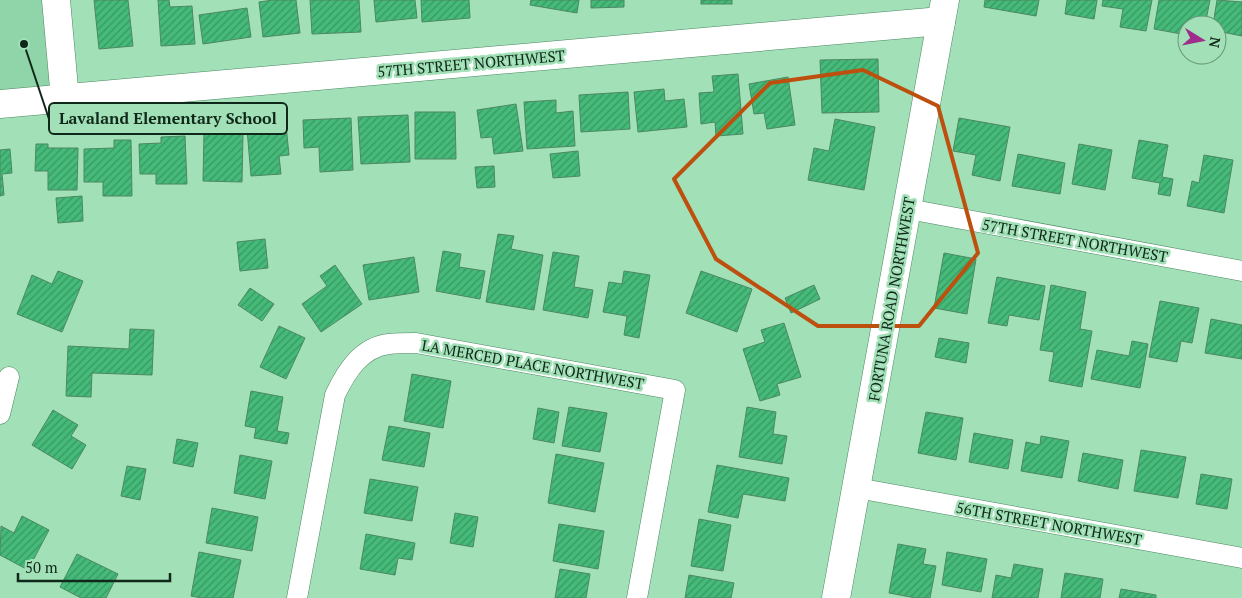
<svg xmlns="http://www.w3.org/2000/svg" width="1242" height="598" viewBox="0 0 1242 598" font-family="'PT Serif',serif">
  <defs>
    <pattern id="building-hatch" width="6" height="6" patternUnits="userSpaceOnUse" patternTransform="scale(1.25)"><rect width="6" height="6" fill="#45ba79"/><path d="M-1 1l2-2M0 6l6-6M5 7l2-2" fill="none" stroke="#389762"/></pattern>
  </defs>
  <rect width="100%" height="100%" fill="#a2e0b7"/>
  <!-- built -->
  <polygon fill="#90d5a9" points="0,0 44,0 52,88 0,92"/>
  <!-- building -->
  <g fill="url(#building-hatch)" stroke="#4c8863">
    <polygon points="94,0 128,0 133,46 99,49"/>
    <polygon points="158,0 169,0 170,7 192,6 195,44 161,46"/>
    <polygon points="273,0 296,0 300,33 263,37 259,2"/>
    <polygon points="310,0 359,0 361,32 312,34"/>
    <polygon points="374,0 415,0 417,18 376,22"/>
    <polygon points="421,0 469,0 470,18 422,22"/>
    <polygon points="531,0 579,0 577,13 530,5"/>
    <polygon points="591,0 624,0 624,7 591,8"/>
    <rect x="701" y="0" width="31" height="4"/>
    <polygon points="985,0 1039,0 1036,16 984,7"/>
    <polygon points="1067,0 1097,0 1094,19 1065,14"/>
    <polygon points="1103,0 1152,0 1146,31 1120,27 1123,9 1102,6"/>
    <polygon points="1159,0 1210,0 1205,25 1187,25 1187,35 1154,29"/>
    <polygon points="1217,0 1242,2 1242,36 1217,31 1217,25 1213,25"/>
    <polygon points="247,8 251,37 203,44 199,15"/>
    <polygon points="878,59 879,112 822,113 820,60"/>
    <polygon points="738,74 743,134 716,136 715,122 701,124 699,93 714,92 712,76"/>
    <polygon points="788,77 795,125 767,129 764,113 754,114 749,84"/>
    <polygon points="664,89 665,101 684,99 687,127 638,132 634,92"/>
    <polygon points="628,92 630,129 581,132 579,95"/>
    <polygon points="556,100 556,113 573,111 575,146 527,149 524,102"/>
    <polygon points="516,104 523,151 494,154 492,137 481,138 477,110"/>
    <polygon points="415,112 455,112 456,159 415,159"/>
    <polygon points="408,115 410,162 361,164 358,117"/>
    <polygon points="351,118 353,170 320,172 319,147 304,148 303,120"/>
    <polygon points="959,118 1010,127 1000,181 972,175 976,155 953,151"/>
    <polygon points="835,119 875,127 864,190 808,180 814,148 829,151"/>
    <polygon points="286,125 289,155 279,156 281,174 251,176 247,129"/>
    <polygon points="204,132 243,133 242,182 203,181"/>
    <polygon points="185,136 187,184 156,184 156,174 140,174 139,144 161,143 161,137"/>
    <polygon points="114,140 131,140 132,196 103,196 103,182 84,182 84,149 114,148"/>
    <polygon points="1139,140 1168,145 1162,177 1173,179 1170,196 1158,194 1160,183 1132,178"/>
    <polygon points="36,144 48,144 48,148 78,148 77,190 48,190 48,171 35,171"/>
    <polygon points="1079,144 1112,150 1105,190 1072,184"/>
    <polygon points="10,149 12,173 2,174 4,195 0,196 0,150"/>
    <polygon points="578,151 580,176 553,178 550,154"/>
    <polygon points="1018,154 1065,163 1060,194 1012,186"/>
    <polygon points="1204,155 1233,160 1224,213 1187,206 1192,181 1199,183"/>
    <polygon points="494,166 495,187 477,188 475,167"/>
    <polygon points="82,196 83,221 58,223 56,198"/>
    <polygon points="498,234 514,236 511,249 543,255 534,310 486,302"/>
    <polygon points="265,239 268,268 240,271 237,242"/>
    <polygon points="443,251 461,254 459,267 485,271 480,299 436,291"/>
    <polygon points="553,252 579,256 574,287 593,290 588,318 543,310"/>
    <polygon points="944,253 976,259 967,314 934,308"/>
    <polygon points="414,257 419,292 369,300 363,265"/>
    <polygon points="335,265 362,304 321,332 302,304 327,286 320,276"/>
    <polygon points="58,271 83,281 62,332 17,314 32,275 52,284"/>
    <polygon points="624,271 650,275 639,338 624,335 627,316 603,312 609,282 622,284"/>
    <polygon points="701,271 752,289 737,332 686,313"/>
    <polygon points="997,277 1045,286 1039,320 1009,315 1007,326 988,323"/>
    <polygon points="814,285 820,299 791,313 785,298"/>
    <polygon points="1051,285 1086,292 1080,329 1092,331 1082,387 1049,381 1054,352 1040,350"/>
    <polygon points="250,288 274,304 262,321 238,305"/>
    <polygon points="1160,301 1199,308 1192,343 1181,341 1177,362 1149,357"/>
    <polygon points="1211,319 1242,325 1242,359 1205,353"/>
    <polygon points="784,323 801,377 777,384 780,395 760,401 743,349 765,342 761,330"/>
    <polygon points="279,326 305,338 286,379 260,367"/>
    <polygon points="130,329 154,330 152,375 92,373 91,397 66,396 68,346 129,349"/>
    <polygon points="939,338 969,343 966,363 935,357"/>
    <polygon points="1132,341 1148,344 1140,388 1091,379 1097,350 1129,356"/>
    <polygon points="412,374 451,381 443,428 404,421"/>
    <polygon points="251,391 283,397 277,431 289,433 287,444 254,438 256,428 245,426"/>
    <polygon points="569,407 607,413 600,452 562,446"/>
    <polygon points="747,407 776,412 773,434 787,436 782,464 739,457"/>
    <polygon points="538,408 559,412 554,443 533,439"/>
    <polygon points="53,410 78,425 71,436 86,445 72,469 32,445"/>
    <polygon points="926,412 963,418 956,460 918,453"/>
    <polygon points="389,426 430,433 424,467 382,460"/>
    <polygon points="974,433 1013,440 1008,469 969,462"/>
    <polygon points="1041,436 1069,441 1062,478 1021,471 1026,442 1040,445"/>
    <polygon points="177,439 198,443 193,467 173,463"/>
    <polygon points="1141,450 1186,457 1178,498 1134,491"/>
    <polygon points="1083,453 1123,460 1118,489 1078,481"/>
    <polygon points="556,454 604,463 595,512 548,503"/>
    <polygon points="240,455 272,461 265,499 234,493"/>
    <polygon points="717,465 789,478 785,501 743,494 738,518 708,512"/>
    <polygon points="127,466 146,469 140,500 121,496"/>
    <polygon points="1201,474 1232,479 1227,509 1196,504"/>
    <polygon points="370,479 418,487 412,521 364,513"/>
    <polygon points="212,508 258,517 252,551 206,543"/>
    <polygon points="455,513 478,517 473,547 450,543"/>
    <polygon points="22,516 49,530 28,570 0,555 1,526 14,533"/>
    <polygon points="699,519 731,525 723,571 691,566"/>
    <polygon points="559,524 604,531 598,569 553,561"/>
    <polygon points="366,534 415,543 412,560 398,558 395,575 360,569"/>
    <polygon points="898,544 926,549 923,564 936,566 930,598 916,598 889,593"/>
    <polygon points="199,552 241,560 233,598 202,598 191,596"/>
    <polygon points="947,552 987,559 981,592 942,585"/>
    <polygon points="77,554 118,574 106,598 81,598 60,587"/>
    <polygon points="1014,564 1043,569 1038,598 992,598 996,575 1011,578"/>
    <polygon points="560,569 590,574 586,598 555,598"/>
    <polygon points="1065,573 1103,579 1100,598 1061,598"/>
    <polygon points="689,575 734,583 731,598 685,598"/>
    <polygon points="1121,589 1156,595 1156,598 1119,598"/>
  </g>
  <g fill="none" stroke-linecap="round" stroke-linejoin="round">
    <!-- street casing -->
    <g stroke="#4b8762" stroke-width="21">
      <g id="street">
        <polyline points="908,209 1242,271"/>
        <polyline points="0,414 9,377"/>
        <polyline points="857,488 1242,558"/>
        <path d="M297,598l38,-203c11,-23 26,-48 54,-51 9,-1 18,-1 27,-1l259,47 -38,208"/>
      </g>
    </g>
    <!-- secondary casing -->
    <g stroke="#4b8762" stroke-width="29">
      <g id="secondary">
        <polyline points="56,0 65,99"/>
        <polyline points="0,104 941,21"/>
        <polyline points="836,598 945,0"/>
      </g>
    </g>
    <!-- street -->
    <use href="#street" stroke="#fff" stroke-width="20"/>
    <!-- secondary -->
    <use href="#secondary" stroke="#fff" stroke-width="28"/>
  </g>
  <!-- marked area -->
  <path fill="none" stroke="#bd4f0f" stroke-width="4" stroke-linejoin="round" d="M863,70l75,36 40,147 -59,73h-101l-102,-67 -42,-80 96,-96z"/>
  <g text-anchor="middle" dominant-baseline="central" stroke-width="5" stroke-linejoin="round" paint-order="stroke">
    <!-- street labels -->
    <g font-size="15" fill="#0f2819" stroke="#a2e0b7">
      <text transform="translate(471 63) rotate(-5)">57TH STREET NORTHWEST</text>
      <text transform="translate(1075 240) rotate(10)">57TH STREET NORTHWEST</text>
      <text transform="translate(891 299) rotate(-80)">FORTUNA ROAD NORTHWEST</text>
      <text transform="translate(533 364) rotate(10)">LA MERCED PLACE NORTHWEST</text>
      <text transform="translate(1049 523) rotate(10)">56TH STREET NORTHWEST</text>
    </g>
  </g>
  <!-- callouts -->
  <path fill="none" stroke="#0f2819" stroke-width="2" d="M24 44L49 119"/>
  <circle fill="#0f2819" stroke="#a2e0b7" stroke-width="2" cx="24" cy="44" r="5"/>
  <rect fill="#a2e0b7" stroke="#0f2819" stroke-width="2" x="49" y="103" width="238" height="31" rx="5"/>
  <g font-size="16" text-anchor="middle" font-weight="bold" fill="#0f2819">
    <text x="168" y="124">Lavaland Elementary School</text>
  </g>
  <!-- north arrow -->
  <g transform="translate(1202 40) rotate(100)"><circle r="24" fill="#a2e0b7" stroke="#679678"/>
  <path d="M0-4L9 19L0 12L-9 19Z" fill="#9e2d8b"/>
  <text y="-8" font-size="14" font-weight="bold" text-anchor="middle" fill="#0f2819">N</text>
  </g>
  <!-- scale -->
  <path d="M18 573v8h152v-8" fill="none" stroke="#0f2819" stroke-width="2.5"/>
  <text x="25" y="573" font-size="15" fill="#0f2819" stroke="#a2e0b7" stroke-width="4" paint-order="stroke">50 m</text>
</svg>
